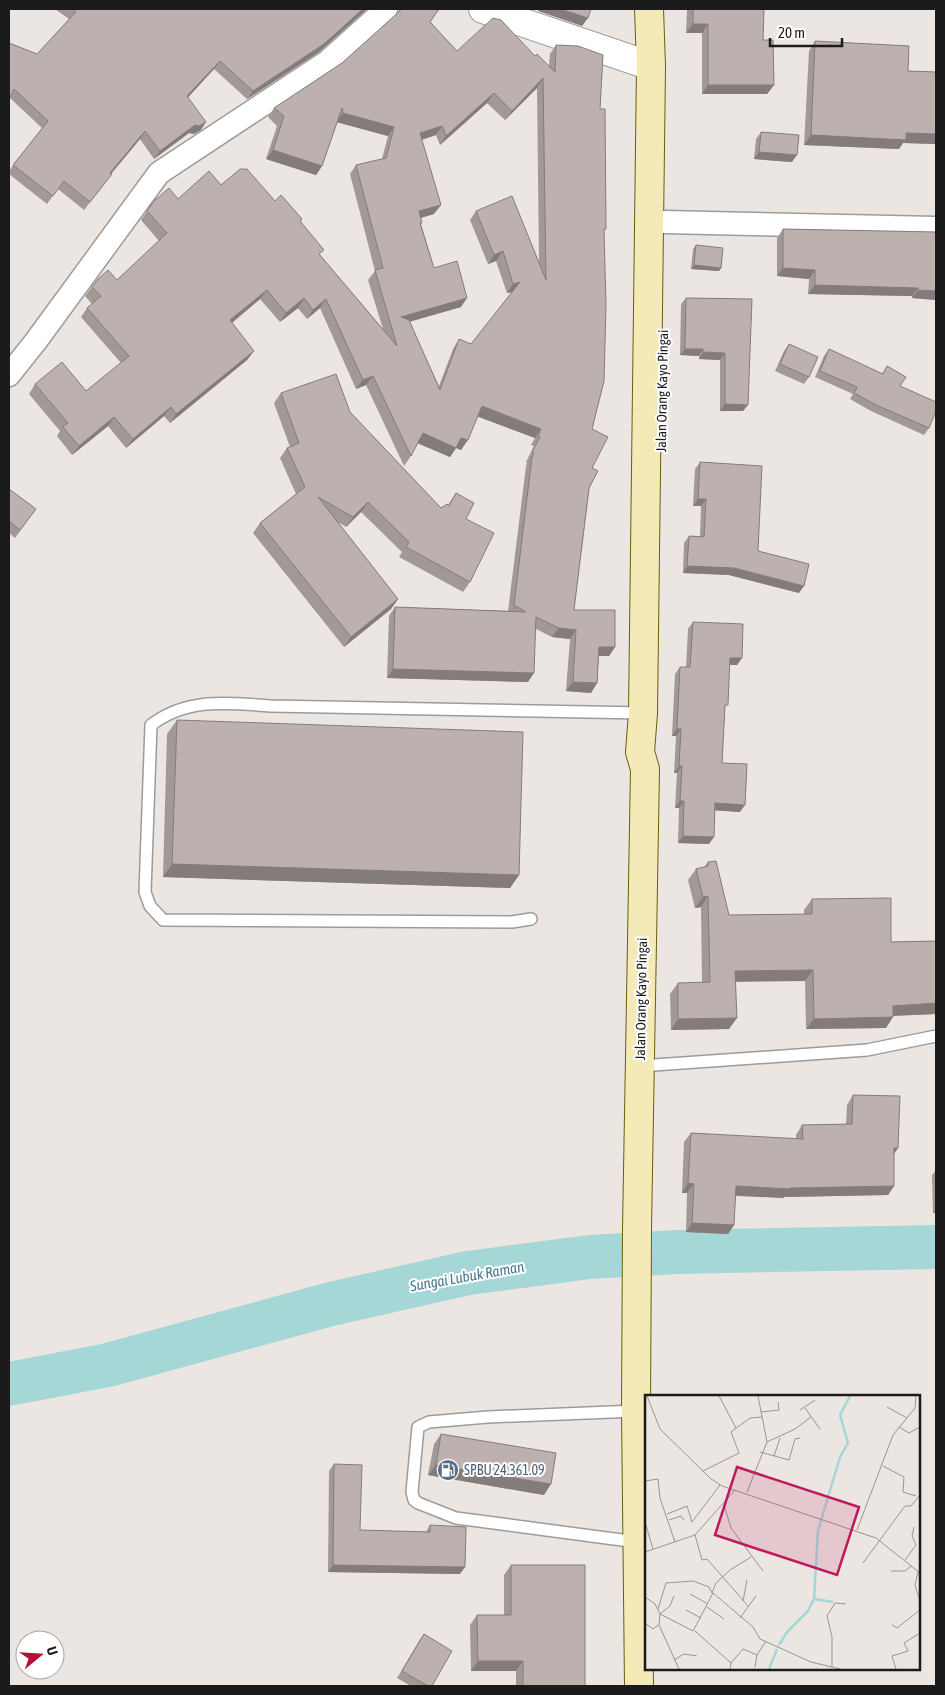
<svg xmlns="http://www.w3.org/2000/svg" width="945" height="1695" viewBox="0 0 945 1695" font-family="'Asap Condensed',sans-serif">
  <rect width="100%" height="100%" fill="#ece6e2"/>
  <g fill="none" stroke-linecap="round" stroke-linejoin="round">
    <!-- river -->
    <polyline stroke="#a5d7d7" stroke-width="44" points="9,1384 108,1365 331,1304 468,1273 590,1257 677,1252 936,1247"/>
    <!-- service casing -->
    <g stroke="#9c9c9c" stroke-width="14">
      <g id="service">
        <path d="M531,919l-19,3 -349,-2 -13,-14 -5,-14 6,-167c37,-28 77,-22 121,-19l371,7"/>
        <polyline points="640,1066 867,1050 936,1036"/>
        <polyline points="636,1411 488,1417 429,1422 418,1427 412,1492 414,1500 418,1503 456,1518 637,1542"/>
      </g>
    </g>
    <!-- minor casing -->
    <g stroke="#9c9c9c" stroke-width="25">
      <g id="minor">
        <polyline points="664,222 936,228"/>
        <polyline points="9,375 36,341 159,173 327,62 386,9"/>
      </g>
    </g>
    <!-- tertiary casing -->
    <g stroke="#9c9c9c" stroke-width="30">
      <polyline id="tertiary" points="483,9 651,66"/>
    </g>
    <!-- secondary casing -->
    <g stroke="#695e0c" stroke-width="30">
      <polyline id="secondary" points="639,1686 636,1411 637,1229 645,769 640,752 643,713 651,66 649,9"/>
    </g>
    <!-- service -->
    <use href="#service" stroke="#fff" stroke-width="11"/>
    <!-- minor -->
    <use href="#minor" stroke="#fff" stroke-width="22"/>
    <!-- tertiary -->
    <use href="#tertiary" stroke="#fff" stroke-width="28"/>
    <!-- secondary -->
    <use href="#secondary" stroke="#f4eab8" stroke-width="28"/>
  </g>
  <!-- wall -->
  <g fill="#a29896" fill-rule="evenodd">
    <polygon points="55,9 367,9 319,52 247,99 214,69 188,97 201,130 194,134 189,133 154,159 140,139 111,174 106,182 84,210 58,189 47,204 9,174 9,172 13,165 42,128 10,98 9,43 37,54 69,19"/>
    <path d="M399,9h40l-9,13 27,29 78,5 14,10 1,-12 6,-9 44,64 4,122 -12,198v39l-18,142 41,37 -6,9h-10l-2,27 -6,10 -25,-2 4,-52 -18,-2 -16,-8 -8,53 -141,-4 2,-62 6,-9 113,4 18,-145 1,-3 -1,-1 8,-16 -3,-1 4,-7 -57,-22 -17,34 -5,-2 -6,9 -32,-14 -7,13 -7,10 -38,-81 -10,4 -36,-81 -13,11 -9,-11 -18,14 -20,-23 -28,24 22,28 -7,9 -77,63 -6,-7 -38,32 -18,-22 -36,29 -15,-19 3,-5 -31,-37 6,-10 51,7 35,-28 -40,-46 6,-9 5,-4 -7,-8 13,-17 19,1 42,-39 -18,-21 13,-19 24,-2 43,-14 54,16 27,18 -1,3 19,33 63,74 -15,-49 7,-9 -25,-97 6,-9 26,-6 6,-23 -51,-14 -15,44 -6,9 -50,-16 11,-33 -9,-9 6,-9 68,-45 57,-51zM537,88l2,176 -63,-53 -6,9 18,44 8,-3 11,32 5,-1 -41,52 -12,-5 -6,10 -14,37 -30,-64 52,-15 -27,-39 -13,-44v-6l13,-4 -12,-74 14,-5 4,10 47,-42 18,17z"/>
    <polygon points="687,9 764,9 763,40 774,85 767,94 702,94 702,33 686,33"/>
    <polygon points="815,41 908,71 936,72 936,144 903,143 899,149 804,145 809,51"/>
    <polygon points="761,132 792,162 754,159 756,139"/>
    <polygon points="783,229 936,232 936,300 912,298 912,296 808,294 809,279 777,276 777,238"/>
    <polygon points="696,245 721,268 719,271 691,269 693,249"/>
    <polygon points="686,298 752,299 743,411 720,411 720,360 699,359 699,356 680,355 681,304"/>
    <polygon points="789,344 809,377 804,384 775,371 784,351"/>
    <polygon points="829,349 882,374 887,366 929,428 924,435 871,411 850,399 853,394 815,377 824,356"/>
    <polygon points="281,393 350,412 441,508 448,505 456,493 466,519 470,582 463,592 399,557 402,552 361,512 346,527 338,522 398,599 391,609 344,647 253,533 260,523 296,494 280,458 287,448 290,447 274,403"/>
    <polygon points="700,462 758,551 799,593 729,575 683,573 684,543 689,536 700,537 701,506 693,506 695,469"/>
    <polygon points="9,489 36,509 15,538 9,533"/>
    <polygon points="693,622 742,658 737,665 729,665 725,709 722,763 740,812 715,810 709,844 678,843 679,808 675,808 677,773 674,773 676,736 672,736 675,674 680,667 686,667 688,629"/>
    <polygon points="177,720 519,875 510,888 163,877 167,734"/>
    <polygon points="708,862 729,915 804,914 804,910 812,899 891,942 936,941 936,1014 893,1016 886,1028 806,1029 805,981 736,981 729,1029 671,1030 670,994 678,983 702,982 701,907 695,908 688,880 696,869 704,867"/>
    <polygon points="853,1095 894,1154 894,1186 888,1195 784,1197 784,1198 735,1196 734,1225 728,1234 686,1232 687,1193 682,1193 684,1142 691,1133 796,1139 796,1135 802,1125 846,1124 847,1105"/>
    <polygon points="936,1170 936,1213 933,1213 932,1175"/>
    <polygon points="441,1434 544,1495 428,1475 434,1444"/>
    <polygon points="334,1464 360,1530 426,1532 430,1525 460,1574 328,1572 329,1471"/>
    <polygon points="511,1565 585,1686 516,1686 516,1671 471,1671 470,1625 477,1615 504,1615 504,1575"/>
    <polygon points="424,1634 432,1686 411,1686 397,1678 419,1641"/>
  </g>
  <!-- shaded-wall -->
  <g fill="#847c7a">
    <polygon points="363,9 367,9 319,52 247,99 253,91"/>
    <polygon points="540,9 560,9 588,18 582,26 538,11"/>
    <polygon points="693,24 708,24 702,33 686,33"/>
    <polygon points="220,61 214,69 182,104 187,96"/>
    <polygon points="543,78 537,88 505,120 512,111"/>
    <polygon points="708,85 774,85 767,94 702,94"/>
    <polygon points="494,93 487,103 440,145 446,136"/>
    <polygon points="343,113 394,127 388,136 336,122"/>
    <polygon points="206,122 201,130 194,134 189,133 154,159 160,151 195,125"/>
    <polygon points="442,126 436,135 413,142 420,133"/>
    <polygon points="145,131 140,139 105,181 110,173"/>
    <polygon points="906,133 936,134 936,144 903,143 899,149 804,145 811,135"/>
    <polygon points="273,150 322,166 316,175 266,159"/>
    <polygon points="759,152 797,155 792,162 754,159"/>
    <polygon points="441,205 434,214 412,220 419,211"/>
    <polygon points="503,251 496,261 488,264 494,255"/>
    <polygon points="694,265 721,268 719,271 691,269"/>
    <polygon points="783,268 815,270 809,279 777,276"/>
    <polygon points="520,282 513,292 507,293 513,284"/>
    <polygon points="815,285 918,288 912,296 808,294"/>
    <polygon points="267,290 260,299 223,330 230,320"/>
    <polygon points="918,290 936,291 936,300 912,298"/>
    <polygon points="304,298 298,308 280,322 286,313"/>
    <polygon points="467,298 461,307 394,326 401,317"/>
    <polygon points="326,299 320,308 307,319 313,310"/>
    <polygon points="685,349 703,349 699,356 680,355"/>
    <polygon points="254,351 247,360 170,423 176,414"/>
    <polygon points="703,352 725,353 720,360 699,359"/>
    <polygon points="373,376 366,385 356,389 363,380"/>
    <polygon points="725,404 748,405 743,411 720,411"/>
    <polygon points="482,406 541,429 535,438 476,416"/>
    <polygon points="171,407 164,416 126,448 133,439"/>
    <polygon points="114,417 108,426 72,455 79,446"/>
    <polygon points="423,433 461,438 468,440 461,450 456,448 450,457 417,443"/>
    <polygon points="698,499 706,499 701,506 693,506"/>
    <polygon points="368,502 361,512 346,527 353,517"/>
    <polygon points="687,566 734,568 804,586 799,593 729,575 683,573"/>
    <polygon points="398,599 391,609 344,647 351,637"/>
    <polygon points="559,628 576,630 570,639 552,637"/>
    <polygon points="599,647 615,647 609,656 593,656"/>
    <polygon points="730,658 742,658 737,665 725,665"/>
    <polygon points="393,669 534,673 528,682 387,678"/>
    <polygon points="573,682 597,683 591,693 566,691"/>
    <polygon points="677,729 681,729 676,736 672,736"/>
    <polygon points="679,766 682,766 677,773 674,773"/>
    <polygon points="680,801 684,801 679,808 675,808"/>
    <polygon points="715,803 745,805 740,812 710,810"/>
    <polygon points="683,836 714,837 709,844 678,843"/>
    <polygon points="172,864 519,875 510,888 163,877"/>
    <polygon points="708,896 701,907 695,908 703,897"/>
    <polygon points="813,970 805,981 728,982 735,971"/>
    <polygon points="936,1003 936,1014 885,1016 893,1006"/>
    <polygon points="893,1017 886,1028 806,1029 814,1019"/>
    <polygon points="737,1018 729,1029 671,1030 678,1019"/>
    <polygon points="894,1148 898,1148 892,1157"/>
    <polygon points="688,1183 694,1184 687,1193 682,1193"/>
    <polygon points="736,1186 790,1188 894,1186 888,1195 784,1197 784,1198 729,1195"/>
    <polygon points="936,1208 936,1213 933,1213"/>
    <polygon points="692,1223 734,1225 728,1234 686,1232"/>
    <polygon points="436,1465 551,1484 544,1495 428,1475"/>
    <polygon points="333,1565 465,1567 460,1574 328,1572"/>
    <polygon points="478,1661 523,1661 516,1671 471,1671"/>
  </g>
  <!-- building -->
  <g fill="#bcb1af" stroke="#847c7a" fill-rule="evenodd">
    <polygon points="72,9 363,9 324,44 253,91 220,61 187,96 206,122 199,126 195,125 160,151 145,131 110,173 112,174 90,202 64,181 53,196 13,165 48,121 14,89 9,100 9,43 37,54 76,12"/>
    <path d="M402,9h37l-9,13 27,29 36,-33 8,2 34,36 2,-2 18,18 1,-27 22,1 25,9 -3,54h5l1,120h-2l2,76 -2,76 -12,48 16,8 -16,31 6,3 -9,17 -15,122h41v37h-16l-2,36 -24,-1 3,-52 -17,-2 -23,-11 -2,56 -141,-4 2,-62 131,5 -12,-7 18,-148 2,-4 -2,-1 8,-15 -2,-1 3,-7 -59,-23 -14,34 -7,-2 -5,10 -33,-15 -12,23 -38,-80 -10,4 -37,-81 -13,11 -9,-12 -18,15 -19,-23 -37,30 24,31 -78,63 -5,-7 -38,32 -19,-22 -35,29 -16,-19 5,-4 -33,-39 27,-22 24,29 43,-35 -42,-48 14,-12 -9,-9 6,-8 10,-9 9,10 50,-47 -20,-22 7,-10 15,-13 9,11 31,-28 12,14 19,-16h7l28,32 6,-6 21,24 -2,2 24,29 -5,4 78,92 -22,-76 8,-2 -27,-103 30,-7 8,-31 -51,-14 -1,-5 -20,58 -49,-16 11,-34 -10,-8 68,-45zM543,78l3,202 -34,-84 -36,15 18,44 9,-4 10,33 7,-2 -49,62 -12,-5 -19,51 -31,-70 -8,-3 66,-19 -10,-37 -23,7 -14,-45h2l-3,-12 22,-6 -21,-72 22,-7 4,10 48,-43 18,18z"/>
    <polygon points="560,9 591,9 588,18"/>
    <polygon points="693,9 764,9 763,40 773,40 774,85 708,85 708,24 693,24"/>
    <polygon points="815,41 909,46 908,71 936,72 936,134 906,133 906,140 811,135"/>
    <polygon points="761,132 799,135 797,155 759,152"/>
    <polygon points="783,229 936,232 936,291 918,290 918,288 815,285 815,270 783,268"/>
    <polygon points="696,245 723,248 721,268 694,265"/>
    <polygon points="686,298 752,299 748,405 725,404 725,353 703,352 703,349 685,349"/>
    <polygon points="789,344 818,357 809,377 780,364"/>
    <polygon points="829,349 883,374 887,366 906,377 900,386 936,402 936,411 929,428 876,405 854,393 857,387 820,371"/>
    <polygon points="336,374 350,412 441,508 447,504 449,506 456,493 474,503 466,519 494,533 470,582 406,547 409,542 368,502 353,517 318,497 398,599 351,637 260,523 305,487 287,448 299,443 281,393"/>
    <polygon points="700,462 762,466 758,551 809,564 804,586 734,568 687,566 689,536 704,537 706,499 698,499"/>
    <polygon points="9,489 36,509 20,530 9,521"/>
    <polygon points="693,622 743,624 742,658 730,658 728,705 725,705 722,763 747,764 745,805 715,803 714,837 683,836 684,801 680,801 682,766 679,766 681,729 677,729 680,667 690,667"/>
    <polygon points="177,720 523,732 519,875 172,864"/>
    <polygon points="716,861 729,915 812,914 812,899 891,898 891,942 936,941 936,1003 893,1006 893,1017 814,1019 813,970 735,971 737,1018 678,1019 678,983 710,982 708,896 703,897 696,869 708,866 708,862"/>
    <polygon points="853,1095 900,1096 898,1148 894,1148 894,1186 790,1188 790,1189 736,1186 734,1225 692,1223 694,1184 688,1183 691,1133 803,1139 802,1125 852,1124"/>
    <polygon points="441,1434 556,1453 551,1484 436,1465"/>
    <polygon points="334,1464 362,1465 360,1530 430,1532 430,1525 466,1527 465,1567 333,1565"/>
    <polygon points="511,1565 585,1565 585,1686 523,1686 523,1661 478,1661 477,1615 511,1615"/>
    <polygon points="424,1634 452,1651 432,1686 428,1686 402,1671"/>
  </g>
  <!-- icons -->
  <defs>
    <g id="fuel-disc" transform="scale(1.125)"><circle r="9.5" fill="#5c6f8a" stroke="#fff"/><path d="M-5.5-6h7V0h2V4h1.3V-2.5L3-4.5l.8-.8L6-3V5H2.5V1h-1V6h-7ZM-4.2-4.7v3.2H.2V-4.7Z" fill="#fff"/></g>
  </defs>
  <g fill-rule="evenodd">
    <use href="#fuel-disc" x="448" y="1470"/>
  </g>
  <g text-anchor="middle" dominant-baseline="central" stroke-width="4" stroke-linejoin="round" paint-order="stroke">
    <!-- street labels -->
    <g font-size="14" fill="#1b1b1b" stroke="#fff">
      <text transform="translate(662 391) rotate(-89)">Jalan Orang Kayo Pingai</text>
      <text transform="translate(641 999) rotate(-89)">Jalan Orang Kayo Pingai</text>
    </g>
    <!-- service labels -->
    <g font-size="14" fill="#4e5e75" stroke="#fff" text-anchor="start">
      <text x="464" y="1470">SPBU 24.361.09</text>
    </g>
    <!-- water labels -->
    <g font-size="15" font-style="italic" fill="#477a8d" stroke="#fff">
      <text transform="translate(467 1276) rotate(-10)">Sungai Lubuk Raman</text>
    </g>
  </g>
  <!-- overview -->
  <g transform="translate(645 1395)">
    <rect width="275" height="275" fill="#ece6e2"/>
    <path fill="none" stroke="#a5d7d7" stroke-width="2.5" d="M169,204l4,-68 22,-74 8,-14 -8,-28 10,-19M134,250l8,-13 21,-21 6,-12 19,3M124,274l8,-20"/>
    <path fill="none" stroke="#989592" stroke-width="1" d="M2,1l13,33 50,49 12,8 154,52 44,35M74,1l17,32M113,1l9,46M242,12l20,11M160,13l15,21M155,15l15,-10M116,17l18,-2 -1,-8M254,32l10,6 11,-6M115,57l29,8 6,-21 5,-1M129,61l6,-18M238,71l21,11 -1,15 13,4M58,76l36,-18 -8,-21 19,-14 12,-1M0,86l13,-2 2,19 15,44M102,97l20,-50 28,-13 16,-12M79,110l7,23 32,43M22,119l20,-8 5,16 28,-37M24,125l12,-4 3,4M0,127l8,27M212,135l36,-95 22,-27 1,-12M50,140l7,25 5,-1 42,48M0,157l50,-17 40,-45M260,165l11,-15 -4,-9 2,-9M218,168l42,-57h6l9,-11M246,176h14l6,-5M273,177l-3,13 5,16M67,198l4,-10 14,-13 21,-13M45,199l18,10M29,201l-4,10 -10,8 -1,11 20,44M0,202l10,7 5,10 33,17 20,-38 40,34 7,12 51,23 29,7M98,206l4,-21M62,212l17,12M13,214l8,-26 27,-2 16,6 3,6M41,215l15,8M95,223l16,-22M0,228l8,6 5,-4M247,230l5,3 23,-18M50,236l36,32 -1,6M29,265l10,-6 13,2M86,268l12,-14 14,6M110,272l2,-12 9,-14M187,272v-30l-5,-21 8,-13 11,1M251,274l-4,-13 16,-5 -4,-8 16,-10"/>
    <path fill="#c2185b" fill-opacity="0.15" stroke="#c2185b" stroke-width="2.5" d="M92,72l122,40 -22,68 -122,-40z"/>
    <rect width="275" height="275" fill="none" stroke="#1b1b1b" stroke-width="2.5"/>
  </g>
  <!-- border -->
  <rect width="945" height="1695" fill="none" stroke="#1b1b1b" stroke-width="20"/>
  <!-- north arrow -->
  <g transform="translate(40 1655) rotate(72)"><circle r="24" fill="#ffffff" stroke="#a4a4a4"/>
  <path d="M0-4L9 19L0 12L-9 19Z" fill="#b90e34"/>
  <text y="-8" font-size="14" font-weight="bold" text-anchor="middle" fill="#1b1b1b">U</text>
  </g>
  <!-- scale -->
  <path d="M770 38v8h72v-8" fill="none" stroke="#1b1b1b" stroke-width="2.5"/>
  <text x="778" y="38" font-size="15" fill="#1b1b1b" stroke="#ffffff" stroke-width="4" paint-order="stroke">20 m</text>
</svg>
